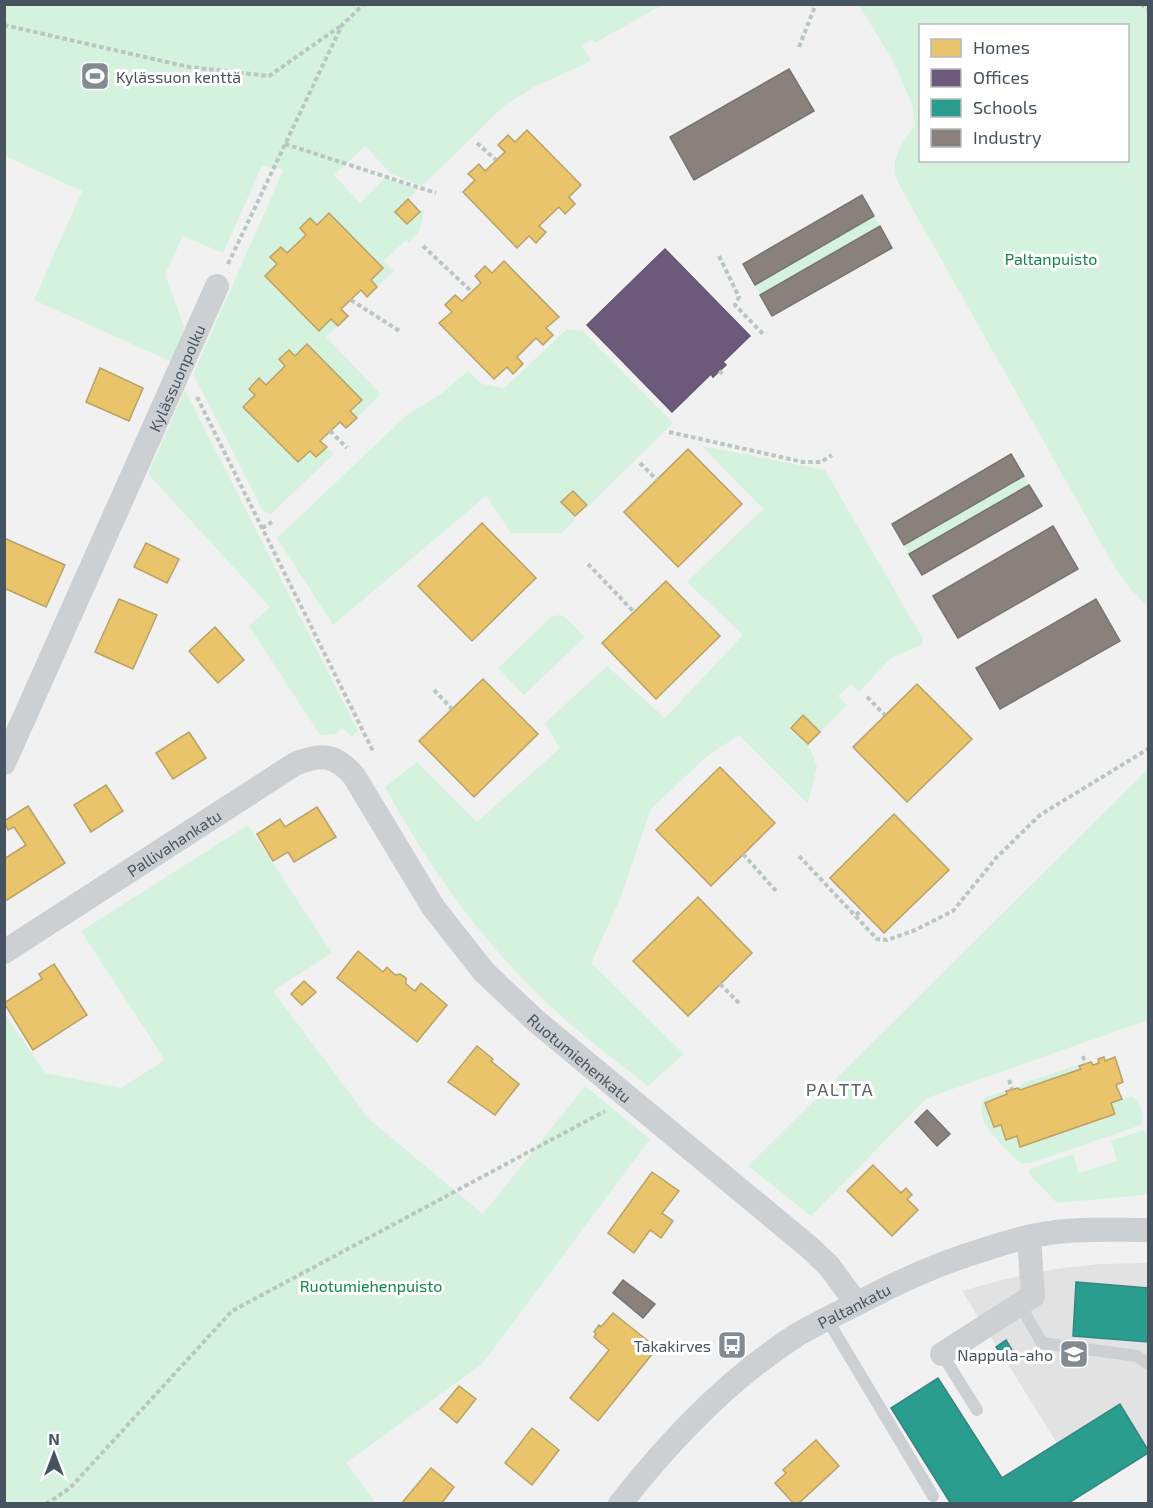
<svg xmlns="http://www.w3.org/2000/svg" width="1153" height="1508" viewBox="0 0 1153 1508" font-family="'Exo 2',sans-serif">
  <rect width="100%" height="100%" fill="#f2f1f1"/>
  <!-- education -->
  <polygon fill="#e3e2e3" points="1148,1263 1148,1450 1120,1404 1057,1443 962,1291 1005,1279 1055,1269 1099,1264"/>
  <!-- green -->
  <g fill="#d5f2df" fill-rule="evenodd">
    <polygon points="4,5 662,5 595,43 593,39 582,45 591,61 534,87 504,106 422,186 391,174 365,146 334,175 360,203 385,178 419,189 395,212 407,224 425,208 419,232 409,243 406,240 384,261 394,271 377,287 371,280 383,268 329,213 317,225 310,218 300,228 306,235 287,253 280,247 271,257 277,264 265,276 319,331 331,319 338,326 326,337 381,394 357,418 350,411 362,400 295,356 288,350 279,359 285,366 266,385 259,378 249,388 255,395 243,407 297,462 310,451 316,457 327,447 334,454 271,514 263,511 193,374 284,169 262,166 223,253 183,236 165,275 184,326 183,340 174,363 34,300 82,191 5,156"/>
    <path d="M859,5h289v602l-18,-19 -15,-20 -218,-387c-7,-22 4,-38 18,-55l-3,-22 -18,-41zM920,26h208v134h-208z"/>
    <polygon points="874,216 880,226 760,295 755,285"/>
    <polygon points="567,329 583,331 673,423 589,506 573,491 561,502 576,519 562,533 511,533 486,496 333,625 277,538 407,415 442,393 468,371 482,384 504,388"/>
    <polygon points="185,390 358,731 352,736 341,728 336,734 320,735 249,626 270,607 148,474"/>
    <path d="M702,446l123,24 98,169 -1,6 -31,13 -32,34 -8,-8 -13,12 9,9 -27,27 -17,-17 -12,13 17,16 9,22 -9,38 -69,-69 -33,22 -55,52 -31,90 -29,64 93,91 -36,32c-33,-26 -68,-52 -99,-81 -67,-63 -120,-137 -164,-218l32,-25 60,60 83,-74 -15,-25 62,-57 58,52 78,-83 -56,-53 76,-73z"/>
    <polygon points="1024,476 1029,485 909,554 904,545"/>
    <polygon points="559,615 565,617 585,637 524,695 498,668 551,617"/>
    <polygon points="1148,769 1148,1020 927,1098 811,1216 748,1166"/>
    <polygon points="248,825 332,953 273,991 370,1120 483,1214 585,1086 650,1139 482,1364 346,1463 376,1503 5,1503 5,1014 45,1073 121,1088 165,1060 81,931"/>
    <polygon points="1075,1066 1079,1066 1081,1069 1020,1090 1018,1088 1023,1083"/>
    <path d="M1006,1091l1,3 -22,9 9,24 7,-2 6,15 10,-4 4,11 94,-33 -4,-11 21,-7c8,5 14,22 9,29l-107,37 -12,2c-10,-7 -38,-36 -40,-48 -2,-7 0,-13 3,-19z"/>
    <polygon points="1143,1130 1148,1135 1148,1192 1143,1195 1057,1203 1029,1174 1029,1169 1073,1154 1079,1173 1117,1161 1111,1141"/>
  </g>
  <!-- homes -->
  <g fill="#e9c46a" stroke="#b8a267" stroke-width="1.5">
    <polygon points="527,130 581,185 569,197 575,204 565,214 559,207 539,226 546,232 536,243 529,236 517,248 463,192 475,180 468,174 479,164 485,171 505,152 498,145 508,135 515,142"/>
    <polygon points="408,199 420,212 407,224 395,212"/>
    <polygon points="329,213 383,268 371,280 377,287 367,297 361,290 341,309 348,316 338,326 331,319 319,331 265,276 277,264 270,257 281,247 287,253 306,235 300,228 310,218 317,225"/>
    <polygon points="504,261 559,317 546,328 553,335 543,345 536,338 517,357 523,364 513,374 507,367 494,379 439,323 452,312 445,305 455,295 462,301 481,283 475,276 485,266 492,273"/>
    <polygon points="307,344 362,400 350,411 357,418 346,428 340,422 320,441 327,447 316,457 310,451 298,462 243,407 255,395 249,389 259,378 266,385 285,366 279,359 289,350 295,356"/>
    <polygon points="100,368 143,388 129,421 86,402"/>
    <polygon points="688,449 742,504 678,567 624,512"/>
    <polygon points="573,491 587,505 575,516 561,502"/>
    <polygon points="482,523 536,578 472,641 418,586"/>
    <polygon points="4,538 65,565 46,607 4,588"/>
    <polygon points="146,543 179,559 167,583 134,567"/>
    <polygon points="666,581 720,636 656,699 602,643"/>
    <polygon points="119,599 157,615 133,669 95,652"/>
    <polygon points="215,627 244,660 218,683 189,651"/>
    <polygon points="483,679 538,734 474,797 419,741"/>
    <polygon points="917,684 972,739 907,802 853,747"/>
    <polygon points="803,715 820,732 808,744 791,728"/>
    <polygon points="189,732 206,758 173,779 156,753"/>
    <polygon points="720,767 775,823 711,886 656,830"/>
    <polygon points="106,785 123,811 91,832 74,805"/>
    <polygon points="28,806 65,863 4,902 4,859 26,845 14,827 8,830 4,821"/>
    <polygon points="317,807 336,837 294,862 288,852 273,861 257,834 280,819 285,827"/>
    <polygon points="894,814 949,870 884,933 830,878"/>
    <polygon points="698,897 752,953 688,1016 633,961"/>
    <polygon points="358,951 383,972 387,967 395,975 400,974 406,978 406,984 415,991 421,983 447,1005 417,1042 337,978"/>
    <polygon points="54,964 87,1015 33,1050 4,1003 42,979 39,974"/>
    <polygon points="304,981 316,992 302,1005 291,994"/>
    <polygon points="477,1046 493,1059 491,1061 519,1084 495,1115 448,1082"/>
    <polygon points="1104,1057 1105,1061 1115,1057 1123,1082 1116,1085 1122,1099 1111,1103 1115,1114 1020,1147 1017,1136 1006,1140 1001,1125 994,1127 985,1103 1007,1094 1006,1091 1018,1088 1020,1090 1081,1069 1079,1066 1091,1062 1093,1065 1099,1063 1098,1059"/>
    <polygon points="873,1165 901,1193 906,1188 912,1195 907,1199 918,1210 892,1236 847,1191"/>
    <polygon points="652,1172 679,1191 662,1213 673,1221 661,1238 650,1230 634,1253 608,1233"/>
    <polygon points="613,1313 657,1348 598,1421 570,1398 609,1350 594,1337 596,1334 594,1332 599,1325 601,1327"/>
    <polygon points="459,1386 476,1399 457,1423 440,1409"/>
    <polygon points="532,1428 559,1450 532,1485 505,1463"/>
    <polygon points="816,1440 839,1466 798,1504 794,1504 775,1483 786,1473 783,1470"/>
    <polygon points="431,1468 454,1487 441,1504 401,1504"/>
  </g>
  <!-- offices -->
  <polygon fill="#6d597a" stroke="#625872" stroke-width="1.5" points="665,249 750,336 723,362 726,365 713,377 711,374 672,412 587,325"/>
  <!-- schools -->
  <g fill="#2a9d8f" stroke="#338781" stroke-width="1.5">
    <polygon points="1076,1282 1148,1288 1148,1342 1073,1336"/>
    <polygon points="1006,1340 1015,1355 1005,1361 996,1347"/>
    <polygon points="938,1378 1002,1478 1120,1404 1148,1450 1148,1453 1067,1504 951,1504 891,1408"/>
  </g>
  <!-- industry -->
  <g fill="#8a817c" stroke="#767473" stroke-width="1.5">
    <polygon points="789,69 814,111 694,180 670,137"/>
    <polygon points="862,195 874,216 755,285 743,264"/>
    <polygon points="880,226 892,248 772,316 760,295"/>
    <polygon points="1011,454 1024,476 904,545 892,524"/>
    <polygon points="1029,485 1042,506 922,575 909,554"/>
    <polygon points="1053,526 1078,569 958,638 933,596"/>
    <polygon points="1096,599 1120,641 1000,709 976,668"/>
    <polygon points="927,1110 950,1134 937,1146 915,1122"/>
    <polygon points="623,1280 655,1304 643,1318 613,1293"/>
  </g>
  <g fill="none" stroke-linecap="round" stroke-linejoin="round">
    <!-- path -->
    <g stroke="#bac6c2" stroke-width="4" stroke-dasharray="4.5 3" stroke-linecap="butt">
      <polyline points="1141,4 1148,9"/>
      <polyline points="4,25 189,67 269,76 342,25"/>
      <polyline points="799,47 816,4"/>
      <polyline points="477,143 496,160"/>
      <polyline points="285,144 436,193"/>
      <polyline points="423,246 472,292"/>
      <polyline points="719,256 739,297 735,305 763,334"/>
      <polyline points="228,264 342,25 364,4"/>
      <polyline points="351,300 401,332"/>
      <polyline points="719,371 724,375"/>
      <polyline points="197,397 373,751"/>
      <polyline points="330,431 347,448"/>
      <polyline points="669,432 803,462 821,462 832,455"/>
      <polyline points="640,463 657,480"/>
      <polyline points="262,528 272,522"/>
      <polyline points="588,564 634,612"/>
      <polyline points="434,690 452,709"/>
      <polyline points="867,697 885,715"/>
      <polyline points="743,854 776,891"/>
      <polyline points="799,856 877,939 887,940 913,931 953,911 996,858 1040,815 1148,749"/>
      <polyline points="856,915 862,910"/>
      <polyline points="720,984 741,1005"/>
      <polyline points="1083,1056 1085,1064"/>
      <polyline points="1009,1080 1012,1089"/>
      <polyline points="46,1504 70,1488 232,1311 605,1111"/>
    </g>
    <!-- lane -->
    <g stroke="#cdd0d2" stroke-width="12">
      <polyline points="1020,1305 1042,1343 1137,1356 1148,1364"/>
      <polyline points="827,1319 933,1496"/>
      <polyline points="942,1354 977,1410"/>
    </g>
    <!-- street -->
    <g stroke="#cdd0d2" stroke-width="24">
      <path id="s1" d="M4,763l213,-477"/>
      <path id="s2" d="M4,952l291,-188c26,-11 40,-10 59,12l79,131 51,65 52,49 273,226 20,19 27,37"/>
      <polyline points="942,1354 1033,1296 1029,1237"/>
      <path id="s3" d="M620,1504c50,-64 109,-126 177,-169 22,-13 46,-24 69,-36 38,-20 76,-37 117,-49 21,-7 43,-14 66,-17 32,-5 67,-3 99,-3"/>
    </g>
  </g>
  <!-- icons -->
  <defs>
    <g id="stadium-square" transform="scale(1.5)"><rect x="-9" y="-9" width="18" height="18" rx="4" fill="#838b92" stroke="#fff"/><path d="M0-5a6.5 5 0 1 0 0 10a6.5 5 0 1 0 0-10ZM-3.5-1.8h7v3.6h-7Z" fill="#fff"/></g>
    <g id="bus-square" transform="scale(1.5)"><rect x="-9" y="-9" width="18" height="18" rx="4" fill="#838b92" stroke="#fff"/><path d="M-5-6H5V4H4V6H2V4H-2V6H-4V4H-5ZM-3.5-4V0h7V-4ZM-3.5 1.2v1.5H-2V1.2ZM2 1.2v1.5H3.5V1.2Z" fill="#fff"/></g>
    <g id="school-square" transform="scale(1.5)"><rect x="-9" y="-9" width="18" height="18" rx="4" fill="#838b92" stroke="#fff"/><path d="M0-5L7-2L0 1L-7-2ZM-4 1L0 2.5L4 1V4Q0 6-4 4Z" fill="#fff"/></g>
  </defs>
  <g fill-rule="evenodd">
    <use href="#stadium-square" x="95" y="76"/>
    <use href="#bus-square" x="732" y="1345"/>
    <use href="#school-square" x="1074" y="1354"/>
  </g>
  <g text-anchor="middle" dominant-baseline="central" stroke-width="6" stroke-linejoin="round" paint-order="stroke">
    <!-- poi labels -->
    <g font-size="16" fill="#47545f" stroke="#fff" text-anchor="end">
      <text x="116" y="76" text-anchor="start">Kylässuon kenttä</text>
      <text x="711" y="1345">Takakirves</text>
      <text x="1053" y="1354">Nappula-aho</text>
    </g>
    <!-- park labels -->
    <g font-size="16" fill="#11874b" stroke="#fff">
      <text x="1051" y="258">Paltanpuisto</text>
      <text x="371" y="1285">Ruotumiehenpuisto</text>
    </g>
    <!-- street labels -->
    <g font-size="16" fill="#47545f" stroke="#fff">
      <text stroke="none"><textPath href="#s1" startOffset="422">Kylässuonpolku</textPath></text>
      <text stroke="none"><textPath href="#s2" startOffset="202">Pallivahankatu</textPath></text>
      <text stroke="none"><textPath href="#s2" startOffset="777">Ruotumiehenkatu</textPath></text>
      <text stroke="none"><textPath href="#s3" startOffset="310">Paltankatu</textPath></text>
    </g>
    <!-- neighbourhood labels -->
    <g font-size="18" letter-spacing="1.5" fill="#5c6166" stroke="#fff">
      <text x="840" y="1089">PALTTA</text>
    </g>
  </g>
  <!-- border -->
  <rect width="1153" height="1508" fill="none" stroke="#47545f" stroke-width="12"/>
  <!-- legend -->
  <rect x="919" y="24" width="210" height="138" fill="#ffffff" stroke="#b5bbbf" stroke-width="1.5"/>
  <rect x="931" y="39" width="30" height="18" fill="#e9c46a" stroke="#b5bbbf" stroke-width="1.5"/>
  <text x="973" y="54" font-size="18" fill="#47545f">Homes</text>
  <rect x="931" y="69" width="30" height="18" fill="#6d597a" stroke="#b5bbbf" stroke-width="1.5"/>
  <text x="973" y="84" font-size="18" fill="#47545f">Offices</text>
  <rect x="931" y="99" width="30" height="18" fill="#2a9d8f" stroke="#b5bbbf" stroke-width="1.5"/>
  <text x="973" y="114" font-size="18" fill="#47545f">Schools</text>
  <rect x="931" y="129" width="30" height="18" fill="#8a817c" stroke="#b5bbbf" stroke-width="1.5"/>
  <text x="973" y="144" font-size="18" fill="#47545f">Industry</text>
  <!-- north arrow -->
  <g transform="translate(54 1454)" stroke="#ffffff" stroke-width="4.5" paint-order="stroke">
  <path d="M0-4.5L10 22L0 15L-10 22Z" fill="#47545f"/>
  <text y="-9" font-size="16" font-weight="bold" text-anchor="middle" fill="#47545f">N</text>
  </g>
</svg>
